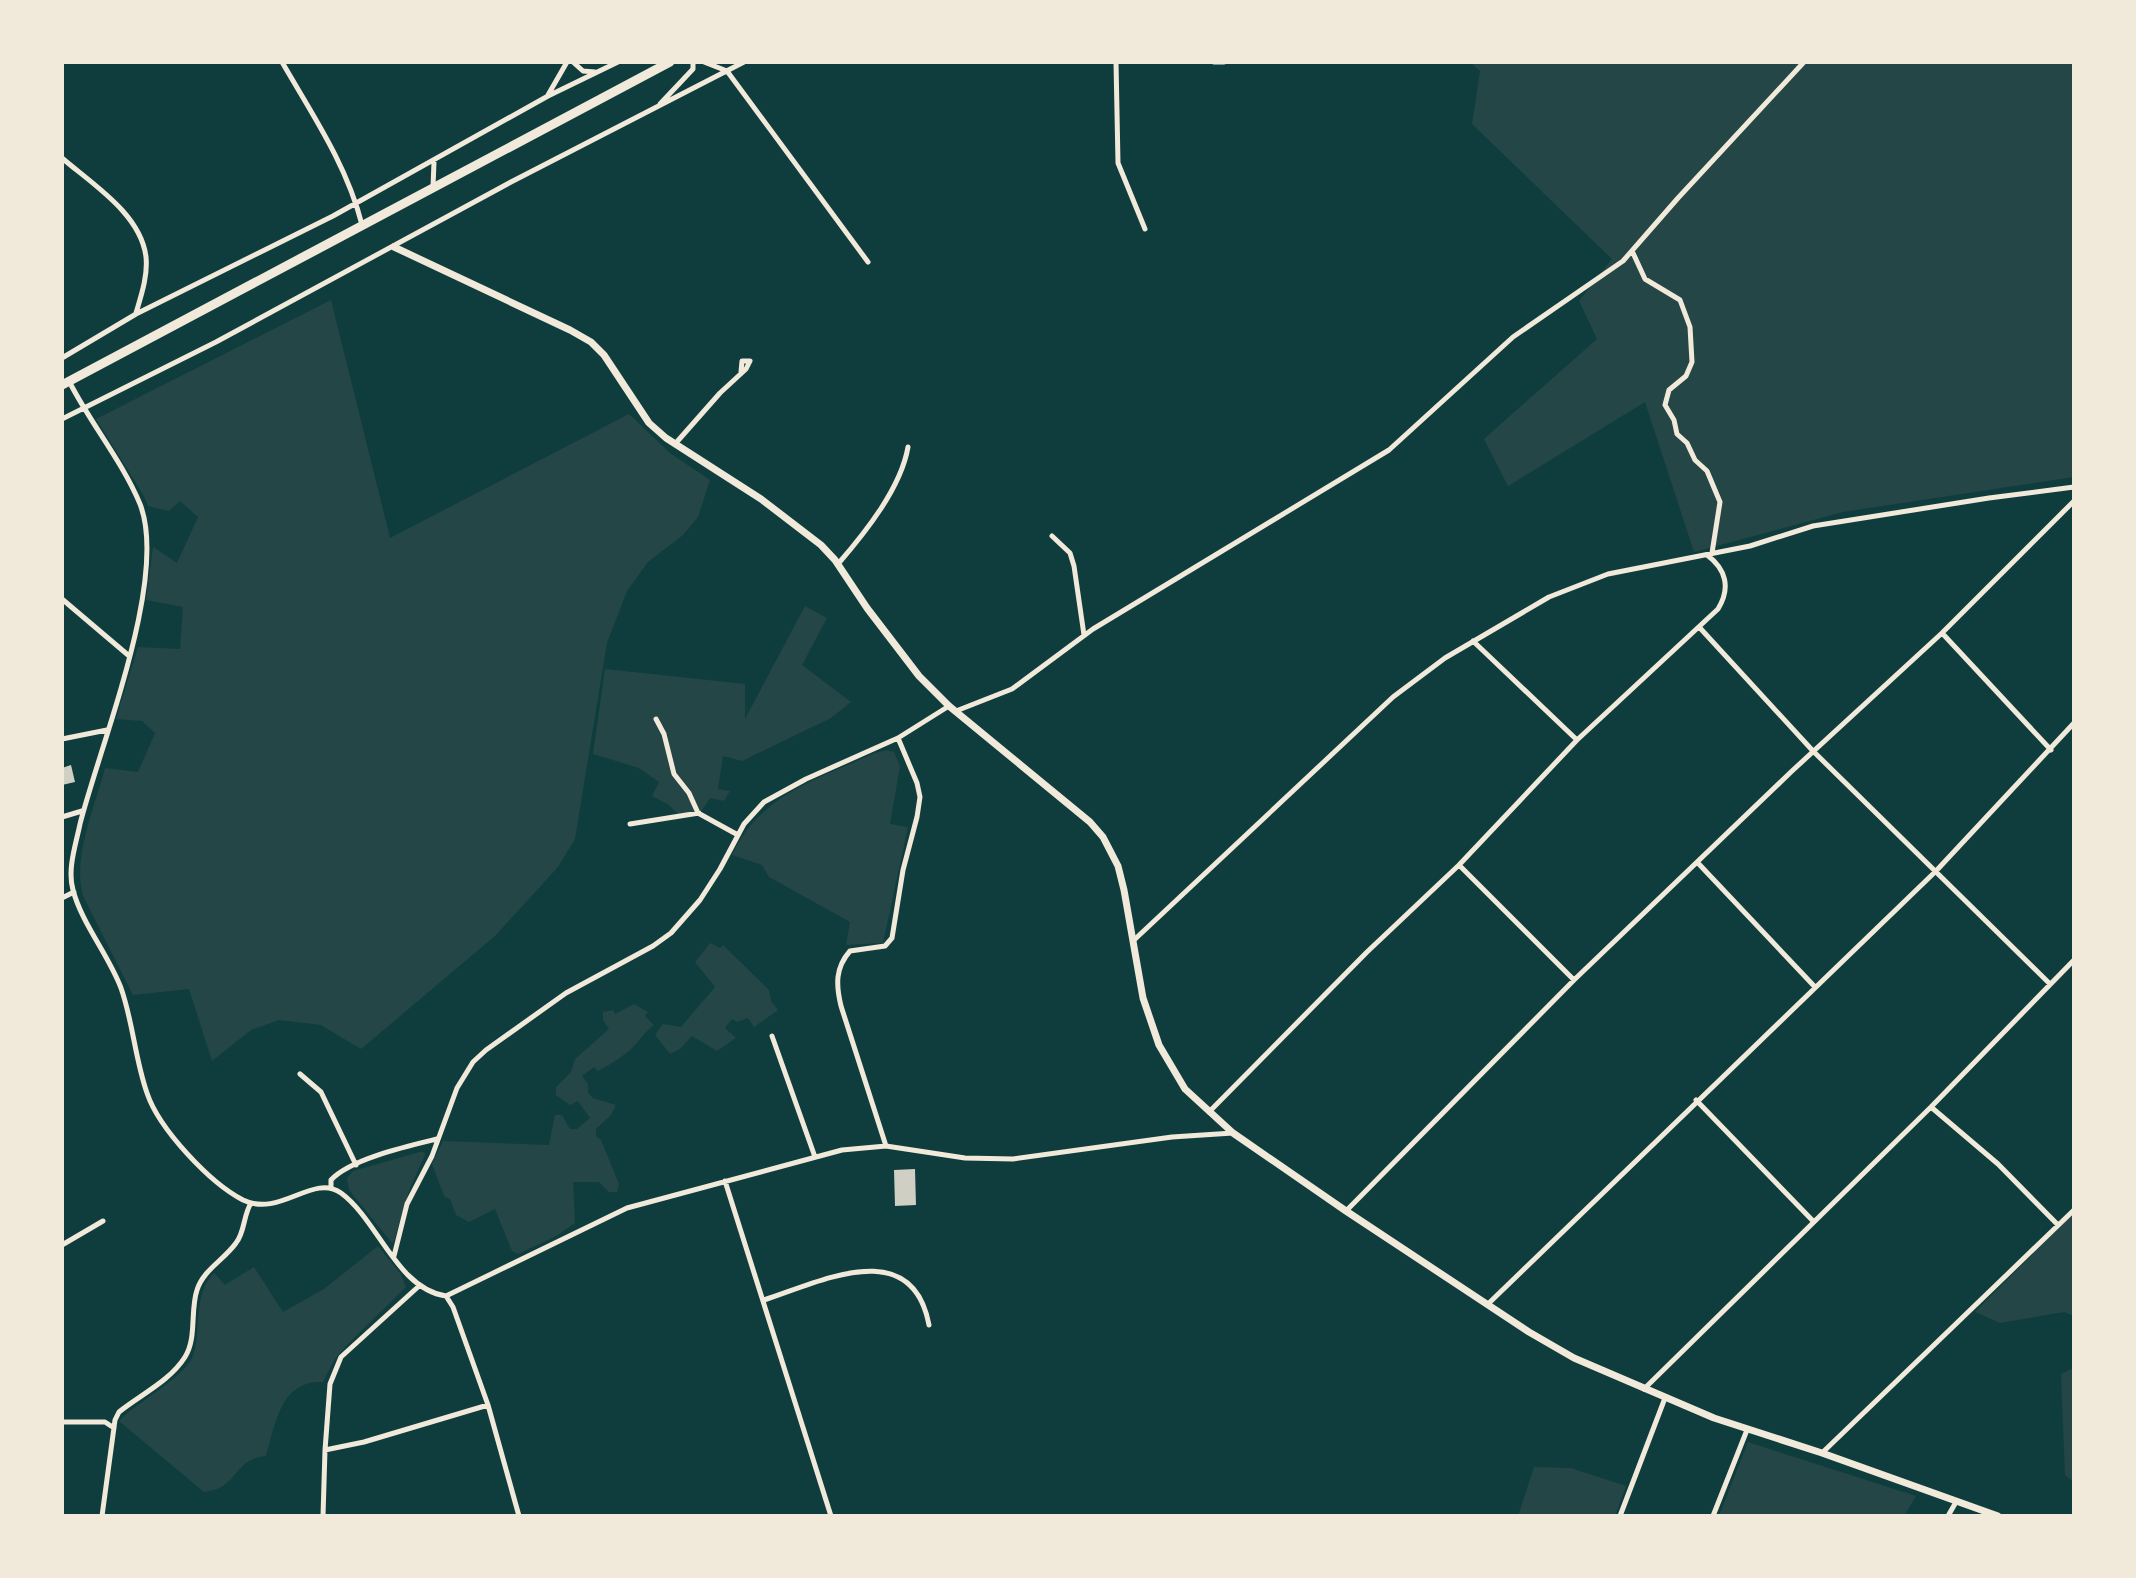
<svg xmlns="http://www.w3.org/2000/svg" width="2136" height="1578" viewBox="0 0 2136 1578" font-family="Mulish,sans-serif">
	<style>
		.green { fill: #244646 }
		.building { fill: #cfcfc3 }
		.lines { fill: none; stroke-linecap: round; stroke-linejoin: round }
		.minor { stroke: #f1e9da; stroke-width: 5 }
		.tertiary { stroke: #f1e9da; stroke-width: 7 }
		.trunk { stroke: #f1e9da; stroke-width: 9 }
	</style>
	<rect width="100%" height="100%" fill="#0f3d3e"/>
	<path class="green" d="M1470,62H2074V477L1843,512L1694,552L1645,402L1508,486L1484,439L1597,339L1579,301L1612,259L1472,124L1480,71Z
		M331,300L390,538L629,414L670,453L710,480L698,517L683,535L648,562L627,591L607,643L575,839L558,867L495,936L361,1049L321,1025L279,1020L251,1030L212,1061L189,989L133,995L83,896C72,858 95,806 105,768L138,772L155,733L142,721L116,719L138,647L180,649L183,607L146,600L153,547L177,563L198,517L180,501L169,511L148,506L144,496L96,419Z
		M805,606L827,618L802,665L851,702L831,718L742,761L723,756L718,789L730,791L724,801L710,798L700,813L678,814L669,805L652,796L659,782L639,768L593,754L605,669L745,684V719Z
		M887,750L894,752L900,766L890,824L908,827L883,943L846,945L850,922L769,877L762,865L732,855C760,794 819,779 875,753Z
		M710,943L720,948L723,945L769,990L771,1001L778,1010L754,1027L748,1018L737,1022L732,1019L725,1028L736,1038L717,1051L692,1036L680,1049L670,1054L655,1035L663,1024L681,1027L715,987L695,962Z
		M634,1004L648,1012L645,1016L654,1025C646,1031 642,1037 636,1044C626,1055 611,1064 598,1071L594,1067L582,1076L588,1084V1093L593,1098L616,1105L611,1115L596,1129V1136L601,1140L619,1184L617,1192H609L599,1182H573L575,1223L556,1236L518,1254L512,1251L495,1209L469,1222L456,1215L450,1199L444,1196L432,1164L443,1141L549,1145L555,1115H562L570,1129H577L590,1118L578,1101L570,1105L556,1095V1087L571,1072L575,1059L609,1029L603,1020V1012L613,1010L615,1014Z
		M420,1152H424L425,1155L410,1188L394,1241L392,1243L349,1190L347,1178L353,1171Z
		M2074,1213V1316L2064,1312L2000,1323L1975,1312Z
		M378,1246L401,1274L406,1287L347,1345L334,1360L323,1382C280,1380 276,1424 266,1456C240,1459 240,1474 223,1486C219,1489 210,1491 204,1492L119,1421C136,1403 186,1376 193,1356C202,1329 192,1295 214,1273L225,1285L254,1267L283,1312L324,1289Z
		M2071,1369L2074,1370V1482L2065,1475L2061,1374Z
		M1748,1442L1916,1496L1904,1516H1719Z
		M1534,1467L1571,1468L1626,1486L1615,1516H1518Z"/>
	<path class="building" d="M71,765L75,782L62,785V768Z
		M915,1169L916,1205L895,1206L894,1170Z"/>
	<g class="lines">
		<path class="minor" d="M282,62C312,114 347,165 362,225
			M573,62L583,71L595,72
			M704,62L727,71L868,262
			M1116,62L1118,163L1145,229
			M1214,62H1224
			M548,95L567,62
			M660,104L693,69V62
			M62,158C92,184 141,214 146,257C148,276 141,296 136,313
			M433,187L434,162
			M1633,253L1645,279L1680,300L1690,327L1692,362L1686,376L1669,390L1665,405L1674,420L1677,434L1687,443L1695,460L1707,471L1720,502L1712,553
			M62,358L136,314L333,216L548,96L618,62
			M70,383C91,424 122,461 140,504C169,578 100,745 80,824C76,844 67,869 73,890C82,924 108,954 121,988C133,1022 135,1059 147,1093C159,1129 210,1183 243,1200C280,1218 313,1173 341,1193C378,1220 397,1289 446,1296L627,1208L842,1150L886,1146L965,1158L1013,1159L1172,1137L1233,1133
			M62,419L216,342L511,182L744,62
			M675,444L720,393L746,369L750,361H742L741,372
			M1052,536L1070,553L1074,566L1084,635
			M838,564C865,533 901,488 908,447
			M62,599L128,655
			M1700,628L1813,751L2050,984
			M1942,633L2051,750
			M1473,641L1577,740
			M956,711L1012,689L1093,629L1389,450L1513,337L1623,261L1678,198L1804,62
			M656,719L664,734L674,774L689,793L698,813L738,835
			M62,739L107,730
			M62,817L82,811
			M630,824L699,813
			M1697,862L1815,987
			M1459,865L1574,980
			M62,898L74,892
			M1133,941L1393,697L1445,658L1549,597L1608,574L1750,546L1813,526L1989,498L2074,487
			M772,1036L815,1157
			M300,1074L321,1092L356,1165
			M1696,1100L1814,1222
			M1931,1107L1998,1164L2058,1225
			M1209,1112L1367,952L1459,865L1577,740L1718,609C1731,588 1726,569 1707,555
			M886,1146L841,1006C836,985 835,968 850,951L885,946L892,938L903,870L917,817L920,797L917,783L898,738
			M725,1181L831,1516
			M331,1187V1180C350,1159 408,1146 437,1139
			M1346,1211L1574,980L1792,771L1942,633L2074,501
			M62,1245L103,1221
			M394,1256L407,1204L432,1156L457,1088L473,1062L486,1050L566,993L653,946L671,933L700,900L720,869L744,824L764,802L806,779L898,738L949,706
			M419,1286L341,1357L330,1384L325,1450L364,1442L488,1405
			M446,1296L453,1307L488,1405L519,1516
			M764,1300C820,1282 912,1234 929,1325
			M1488,1304L1936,871L2074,723
			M1644,1389L1931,1107L2074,960
			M62,1422H105L114,1428
			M1822,1453L2074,1210
			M102,1516L115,1420L119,1412C140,1395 170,1381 185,1357C197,1338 190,1311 197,1290C203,1270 224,1260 236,1243C245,1232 243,1216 251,1203
			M323,1516L325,1450
			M1620,1516L1665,1398
			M1713,1516L1747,1430
			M1948,1516L1956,1502"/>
		<path class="tertiary" d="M394,247L570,330L591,342L604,355L649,423L666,438L761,499L821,545L835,560L867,608L919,676L949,706L1090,822L1103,837L1118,866L1124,890L1143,998L1159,1045L1185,1089L1233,1133L1346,1211L1529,1332L1574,1358L1714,1418L1822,1453L1998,1516"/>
		<path class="trunk" d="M62,385L670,62"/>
	</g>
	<rect width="2136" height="1578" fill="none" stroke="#f1e9da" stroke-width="128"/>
</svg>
